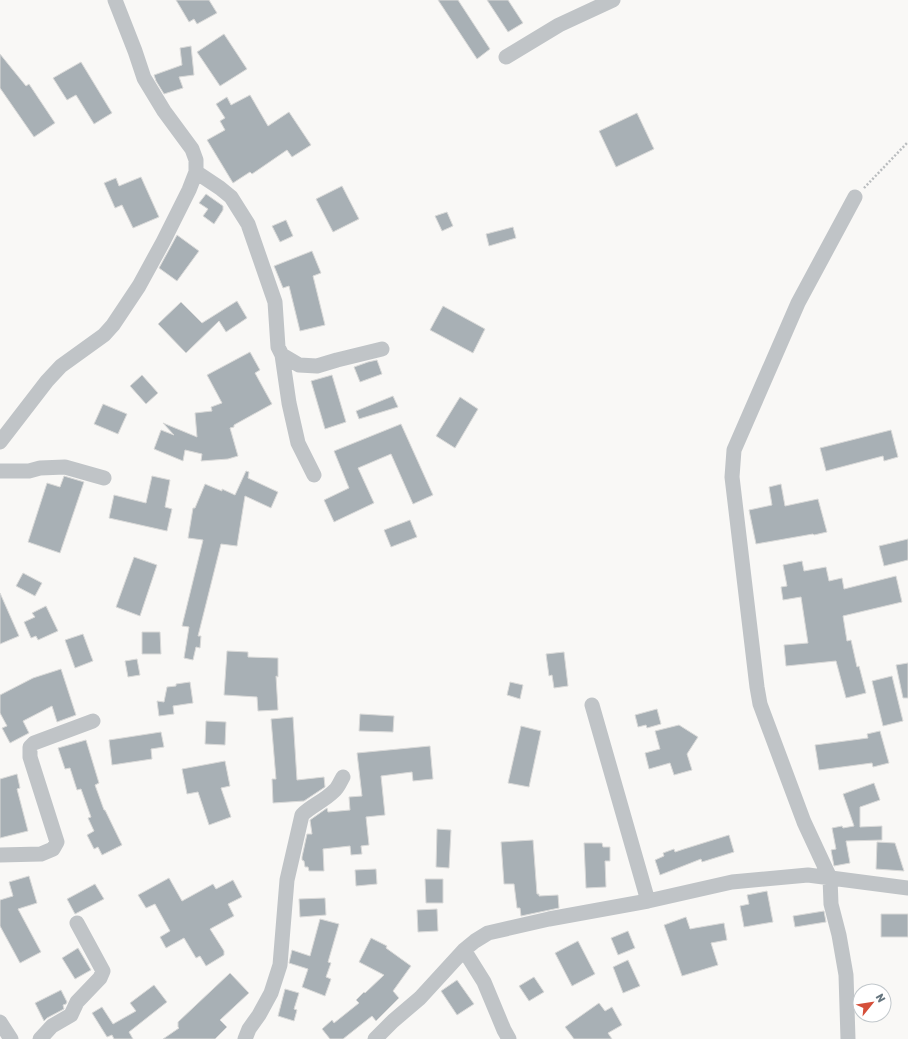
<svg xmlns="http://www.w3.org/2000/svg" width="908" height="1039" viewBox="0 0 908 1039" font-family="Rubik,sans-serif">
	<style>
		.building { fill: #a8b0b5; stroke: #dadad9 }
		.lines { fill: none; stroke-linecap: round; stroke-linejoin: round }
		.path { stroke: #babdbf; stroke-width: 2.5; stroke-dasharray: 2 2; stroke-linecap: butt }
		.minor { stroke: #c0c4c7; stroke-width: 15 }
	</style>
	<rect width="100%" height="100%" fill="#f9f8f6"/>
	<path class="building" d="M176,0H209L217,13L197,24L194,19L189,22Z
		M438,0H458L490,49L477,59Z
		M487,0H508L523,23L508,32Z
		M224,34L247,69L220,86L197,52Z
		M191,46L194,75L179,77L183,88L164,94L156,81L154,75L182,65L180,48Z
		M0,54L26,86L29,84L55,123L34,137L0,88Z
		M81,62L112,113L94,124L76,95L67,100L53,78Z
		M250,95L268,126L289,112L311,145L292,157L287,150L252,174L250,172L233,183L207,140L225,130L220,121L225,118L216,104L227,97L231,105Z
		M637,113L654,149L616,167L599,131Z
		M141,177L159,217L133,228L122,205L115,208L104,183L116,178L119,186Z
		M342,186L359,219L333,232L316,199Z
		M206,194L223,206V210L214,224L203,216L208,209L199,203Z
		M447,212L453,226L442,231L435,216Z
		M286,220L293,236L280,242L272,226Z
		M513,227L516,238L489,246L486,234Z
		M177,235L199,251L177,281L159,268Z
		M312,251L321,273L313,276L325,325L300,331L289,286L283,288L274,266Z
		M237,301L247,318L226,332L219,321L186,353L158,324L181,302L202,323Z
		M443,306L485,329L473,353L430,330Z
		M250,352L260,370L255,373L272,404L234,425V427L230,428L238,456L228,459L201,461L202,454L185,450L183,461L154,449L161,430L174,435L163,423L197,437L195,413L212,411L211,407L222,403L207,375Z
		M377,360L382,374L360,382L354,367L368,362Z
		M142,375L158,393L146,404L130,386Z
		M332,375L346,422L325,429L311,381Z
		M393,396L398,407L359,419L356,411Z
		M460,397L478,409L455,448L436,436Z
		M103,404L127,414L118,434L94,424Z
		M401,424L433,495L413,504L391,454L358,468L374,503L334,522L324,500L349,488L334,451Z
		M891,430L898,457L884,461L883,456L826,471L820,448Z
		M246,471L249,472L248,478L278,492L271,508L245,496L237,546L221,544L198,636H201L200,648L196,647L193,660L184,658L189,627L182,626L203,540L188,538L193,508H195L205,484L222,491V489L235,495Z
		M64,476L84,482L60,553L28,542L47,483L60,487Z
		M152,476L170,480L165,507L172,509L167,531L109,518L114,495L146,503Z
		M781,484L785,506L818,499L827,532L814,535L813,534L756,544L749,510L772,505L769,487Z
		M410,520L417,537L391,547L384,530Z
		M908,539V560L884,566L879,546Z
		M134,557L157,565L140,616L116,607Z
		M802,561L804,571L826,567L829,581L842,578L844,589L896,576L902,602L843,616L847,641L851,640L857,667L859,666L866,693L846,698L836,661L786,666L784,645L808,643L801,597L783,600L781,587L787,586L783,565Z
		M23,573L42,583L35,596L16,586Z
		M0,593L19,636L0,644Z
		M46,606L58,631L38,640L36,636L31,638L24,622L35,617L32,613Z
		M142,632H160L161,654H142Z
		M83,634L93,661L75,668L65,640Z
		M227,651L248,652V657L278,658V677L276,676L278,710L258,711L257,697L224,695Z
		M564,652L568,686L554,688L552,675L549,676L546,654Z
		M137,659L140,675L128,677L125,661Z
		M908,663V698H903L896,665Z
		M61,669L76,715L57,722L52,706L23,721L29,733L10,743L2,728L7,726L0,713V695L33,678Z
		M892,676L903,721L883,726L872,681Z
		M190,682L193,703L173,706L174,714L159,716L157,701L164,702L167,687L176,686V684Z
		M510,682L523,685L520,699L507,695Z
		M657,709L661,724L647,728L646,725L638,727L635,715Z
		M360,714L394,716L393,732L359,731Z
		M293,717L297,780L324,777L325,787L304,801L273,803L272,779H276L271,719Z
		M206,721L226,722L225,745L205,744Z
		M679,725L698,737L687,754L692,770L674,775L670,763L649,769L645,753L660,749L655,731Z
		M521,726L541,731L529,787L508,783Z
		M880,731L889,763L873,767L872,763L819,770L815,745L868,738L867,734Z
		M161,732L164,747L151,749L152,759L112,765L109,740Z
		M86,740L99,783L95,785L104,810H105L122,845L102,855L98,847L94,849L87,835L94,831L88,818L91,817L81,789L77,790L70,768L65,769L58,748Z
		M430,746L433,779L413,781L412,772L381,776L385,815L366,817L369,845L361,846L362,854L351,855L350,846L323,849L324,871H309L308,867H305L304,861L302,860V857L307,834H312L310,820L327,808L328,812L350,810L349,797L362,796L357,753Z
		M225,761L230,786L221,788L231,817L209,825L198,792L187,794L182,769Z
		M17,774L20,788L17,789L28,831L0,838V779Z
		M874,783L880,800L860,807V827L882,826V840L846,841L850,863L834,866L831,850L836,849L832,828L842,826L843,828L854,826L843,794Z
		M437,829L451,830L449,868L436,867Z
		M729,835L734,852L702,862L701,859L660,875L655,860L664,856L663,853L674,849L675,852L684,849Z
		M533,840L537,894H539V896L558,895L559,908L521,916L520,908H517L514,884H504L501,842Z
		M877,842L895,843L904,871L876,869Z
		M584,843H602L603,847H610V861H605L606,887L586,888Z
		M376,869L377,884L356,886L355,870Z
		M29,876L37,903L18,909L41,952L20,963L0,926V900L13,896L9,882Z
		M169,878L182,901L213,884L216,889L233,880L242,897L228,904L234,916L210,929L224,951V955L206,966L200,956L196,958L184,938L166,948L160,937L170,931L155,904L146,908L138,895Z
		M425,879H443V903H426Z
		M95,884L104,899L75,914L67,899Z
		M767,891L773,922L744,927L740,906L749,904L747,895Z
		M325,898L326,915L300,917L299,899Z
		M437,909L438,931L418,932L417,910Z
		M824,911L826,922L795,927L793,916Z
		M881,914H908V937H881Z
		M686,917L690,929L695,928L724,923L727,940L711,943L718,965L682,976L664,925Z
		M320,919L339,924L328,962L331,963L326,977L331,979L325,996L302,987L308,969L289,963L292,950L310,956Z
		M628,931L635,948L618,955L611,938Z
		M371,938L387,946L386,948L411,966L393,991L399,998L376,1021L372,1016L343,1039H330L322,1029L332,1020L334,1023L359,1003L356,1000L364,992L365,993L384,975L359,962Z
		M578,941L595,974L572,986L555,953Z
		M78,948L91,970L75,979L62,958Z
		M628,960L640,986L623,993L613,967Z
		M230,973L249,993L220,1020L227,1027L215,1039H163L179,1028L178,1027V1022Z
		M534,977L544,992L529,1001L519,986Z
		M457,980L474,1004L457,1015L441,991Z
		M154,985L167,1002L129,1032L133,1039H114L112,1035L107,1037L92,1013L102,1007L113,1024L136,1011L130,1003Z
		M285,989L299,993L294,1009L297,1010L294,1021L278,1016Z
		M61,990L67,1002L66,1004L63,1005L64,1009L47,1018L44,1021L35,1003Z
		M599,1003L605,1011L612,1007L622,1025L608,1033L612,1039H574L565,1027Z"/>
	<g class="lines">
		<path class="path" d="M864,188L908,142"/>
		<path class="minor" d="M506,57L559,25L613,0
			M196,172L220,188L231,197L248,224L275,302L278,347L282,355L299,365L317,366L337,360L382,349
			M282,355L289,403L298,443L314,475
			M0,442L47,381L61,366L104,335L113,325L139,286L163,242L189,190L196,172V160L192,149L164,111L144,78L135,51L115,0
			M0,471H29L40,468L65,467L104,478
			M592,705L648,901
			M0,855L41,854L53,849L57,842L30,757V747L34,743L93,721
			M464,950L484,982L504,1030L509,1039
			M0,1022L11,1039
			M40,1039L52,1026L71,1015L77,1002L100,978L103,971L77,923
			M245,1039L249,1029L259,1015L271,993L280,965L287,880L302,815C311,806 324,801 334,791C338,788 340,782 343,777
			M375,1039L393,1021L420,998L464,950L475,941L488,933L549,919L648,901L732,882L808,875L908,888
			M848,1039L846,975L839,935L831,904L830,878L804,822L760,704L757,687L732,477L734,450L798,303L855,197"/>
	</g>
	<g transform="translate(872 1003) rotate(60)"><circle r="19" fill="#ffffff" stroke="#c2c8cc"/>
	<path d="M0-3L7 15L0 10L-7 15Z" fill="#d54f3a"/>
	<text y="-6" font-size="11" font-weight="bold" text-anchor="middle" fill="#66767f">N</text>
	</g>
</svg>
